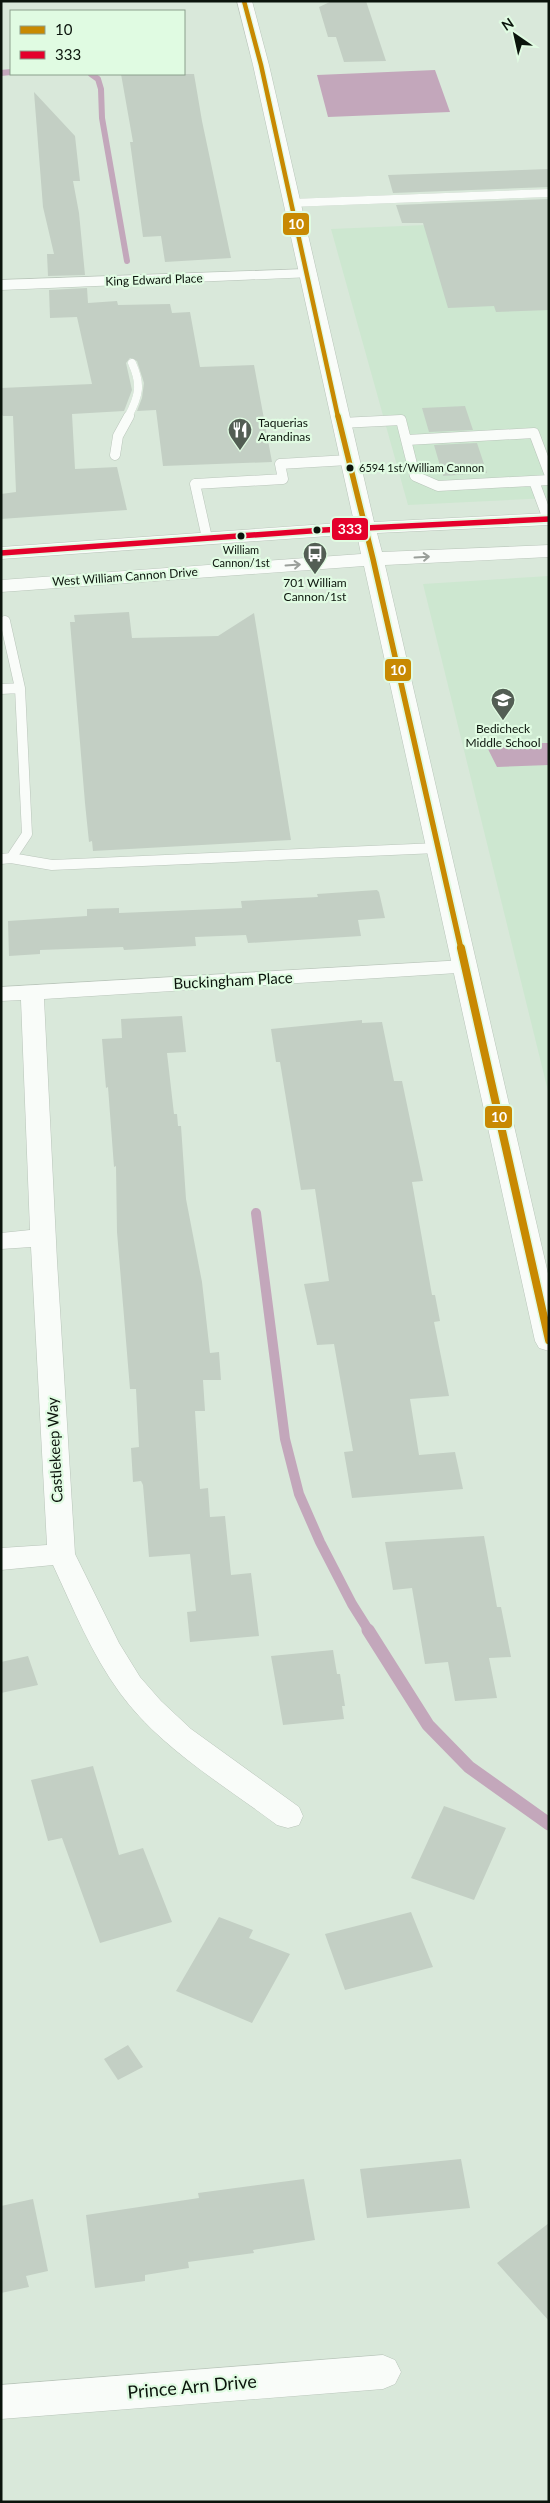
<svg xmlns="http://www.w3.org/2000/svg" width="550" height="2503" viewBox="0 0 550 2503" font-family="Lato,sans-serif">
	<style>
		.built { fill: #cde7d0 }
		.water { fill: #c3a7bb }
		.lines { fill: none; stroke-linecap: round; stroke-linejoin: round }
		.stream-far2 { stroke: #c3a7bb; stroke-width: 6 }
		.stream-far1 { stroke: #c3a7bb; stroke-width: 10 }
		.stream { stroke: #c3a7bb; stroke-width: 13 }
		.building { fill: #c3cfc4 }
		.lane-far1-casing { stroke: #b9c5ba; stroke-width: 8 }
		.lane-casing { stroke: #b9c5ba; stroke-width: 11 }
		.street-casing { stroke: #b9c5ba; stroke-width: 1 }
		.secondary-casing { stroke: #b9c5ba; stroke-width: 1 }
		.lane-far1 { stroke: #f9fcf9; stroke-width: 8 }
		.lane { stroke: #f9fcf9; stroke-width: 10 }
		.street { fill: #f9fcf9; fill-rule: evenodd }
		.secondary { fill: #f9fcf9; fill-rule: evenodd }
		.bus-1-far2-casing { stroke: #e0fbe2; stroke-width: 7 }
		.bus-1-far1-casing { stroke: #e0fbe2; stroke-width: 9 }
		.bus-1-casing { stroke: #e0fbe2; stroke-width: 11 }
		.bus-2-casing { stroke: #e0fbe2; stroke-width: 9 }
		.bus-1-far2 { stroke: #c88902; stroke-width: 4.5 }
		.bus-1-far1 { stroke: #c88902; stroke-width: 5.5 }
		.bus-1 { stroke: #c88902; stroke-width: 8 }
		.bus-2 { stroke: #e4002b; stroke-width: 5.5 }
		.oneway { stroke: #9a9f9a }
		.bus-dot { fill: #0b140c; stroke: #e0fbe2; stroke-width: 2 }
		.labels { text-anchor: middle; stroke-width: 4.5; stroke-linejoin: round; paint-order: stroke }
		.far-bus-label { font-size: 11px; fill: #0b140c; stroke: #e0fbe2; text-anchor: start }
		.far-street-label { font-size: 12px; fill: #0b140c; stroke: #e0fbe2 }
		.far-poi-label { font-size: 12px; fill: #0b140c; stroke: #e0fbe2 }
		.street-label { font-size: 15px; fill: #0b140c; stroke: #e0fbe2 }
		.near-street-label { font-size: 18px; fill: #0b140c; stroke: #e0fbe2 }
		.line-badge { stroke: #e0fbe2; stroke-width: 2 }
		.badge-label { font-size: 14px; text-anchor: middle; font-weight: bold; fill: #fff }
	</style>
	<rect width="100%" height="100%" fill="#d9e8da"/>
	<path class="built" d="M549,220V498L408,505L331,229Z
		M549,576V1095L423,584Z"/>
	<path class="water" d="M435,70L450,112L328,117L317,75Z
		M511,743H549V765L497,767L488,749L495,745Z"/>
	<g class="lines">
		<path class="stream-far2" d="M1,73L11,72
			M91,74L98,79L101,89L102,118L127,261"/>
		<path class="stream-far1" d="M256,1213L285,1439L299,1494L320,1542L352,1604L369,1631"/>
		<path class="stream" d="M368,1630L428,1725L469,1767L549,1824"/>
	</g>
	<path class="building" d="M332,1H366L386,61L344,62L336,37H328L319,7Z
		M121,74H194L202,121L231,258L165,262L161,236L143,237L130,142H133Z
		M34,92L75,136L80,181H73L79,213L85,275L48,276L47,254H54L43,207Z
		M549,169V187L393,193L388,175Z
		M549,199V310L496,312L494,306L448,308L423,223H402L396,205Z
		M87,288L88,303L117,301L118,305L170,304L172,313L190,312L200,367L254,365L272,462L163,466L156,410L137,411L142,398L144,383L137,361L130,358L126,363L132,390L124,411L72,414L75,469L117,467L127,510L1,519V494L16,492L13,416H3L1,414V388L92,384L77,317L50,318L49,290Z
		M465,406L473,430L429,432L422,408Z
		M477,443L487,473L443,476L434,445Z
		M129,612L132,638L218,636L254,613L291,840L93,851L92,841L89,842L85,803L70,622H75L74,615Z
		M377,890L379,892L385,918L358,920L361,936L248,943L246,935L195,937L196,946L124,950L123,947L40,950V954L9,956L8,921L87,916V909L119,908V913L242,908L241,901L318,897L317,894Z
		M182,1016L186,1052L167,1053L174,1114H177L178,1126H181L186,1199L202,1282L210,1353L219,1352L221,1380H203L205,1411H195L200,1489L208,1488L210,1517L225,1516L231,1575L251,1573L259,1636L190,1642L187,1612L196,1611L190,1554L149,1557L143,1485L141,1481L133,1482L131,1448L139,1447L136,1389H130L117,1232L116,1166L114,1167L108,1087L106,1088L102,1039L122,1038L121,1019Z
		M362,1020V1023L382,1022L394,1081H402L423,1181L412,1182L432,1295H435L440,1321L434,1322L449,1396L410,1399L419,1455L455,1452L463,1489L352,1498L344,1452L353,1451L334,1344L317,1345L304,1284L329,1281L315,1189L301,1190L280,1062H276L271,1029Z
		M484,1536L497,1607H501L511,1657L489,1658L497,1698L455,1701L448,1662L425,1664L412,1588L393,1590L385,1542Z
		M333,1650L337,1674H340L345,1706H342L344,1719L283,1725L271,1656Z
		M28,1656L38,1685L1,1693V1662Z
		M93,1766L119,1855L143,1848L172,1922L100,1943L62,1838L48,1841L31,1780Z
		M444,1806L506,1828L474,1900L411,1878Z
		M411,1912L433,1967L345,1990L325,1934Z
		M219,1917L253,1930L249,1938L290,1954L252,2023L176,1991Z
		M128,2045L143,2067L118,2080L104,2059Z
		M461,2159L470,2208L367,2218L360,2169Z
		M304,2179L315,2240L253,2250L254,2253L188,2262L189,2268L145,2275V2281L95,2288L86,2215L199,2198L198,2193Z
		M33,2199L48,2271L26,2276L29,2287L1,2293V2206Z
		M549,2223V2321L497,2263Z"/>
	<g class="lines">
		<defs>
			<path id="lane-far1" d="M291,203L549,193
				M128,417C139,396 142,385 132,363"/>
			<path id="lane" d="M341,423L401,420L415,476L438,486L549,480
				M407,440L534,433L549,473
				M115,455L118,436L129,416
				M534,481L548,519
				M207,538L195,484L283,479L280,464L348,460
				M5,621L20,688L27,834L11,858
				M1,689L20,688
				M1,859L11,858L52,865L437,848"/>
			<path id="street" d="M306,269L314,274L312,277L1,290V280Z
				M465,960L473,962L476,967L473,972L44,999L57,1261L75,1554L119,1643L140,1677L161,1701L191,1729L299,1807L303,1816L299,1825L288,1828L277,1825C224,1785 160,1748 120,1693C92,1655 73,1608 53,1565L1,1570V1548L47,1545L31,1247L1,1249V1233L30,1230L21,1000L1,1001V987Z
				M383,2355L395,2360L401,2372L395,2384L383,2389L1,2419V2385Z"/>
			<path id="secondary" d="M237,1H252L269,65L374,522L549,513V525L377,533L382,552L549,545V557L385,565L549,1278V1351L539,1348L535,1341L364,566L1,592V580L361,554L357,534L1,559V547L354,522L253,65Z"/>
		</defs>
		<use href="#lane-far1" class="lane-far1-casing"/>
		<use href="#lane" class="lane-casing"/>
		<use href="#street" class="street-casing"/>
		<use href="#secondary" class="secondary-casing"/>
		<use href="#lane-far1" class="lane-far1"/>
		<use href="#lane" class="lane"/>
		<use href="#street" class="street"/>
		<use href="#secondary" class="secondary"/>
		<defs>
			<path id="bus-1-far2" d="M244,1L261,65L338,417"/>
			<path id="bus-1-far1" d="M338,416L373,559L461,949"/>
			<path id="bus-1" d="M461,948L549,1340"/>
			<path id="bus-2" d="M1,553L324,530L549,519"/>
		</defs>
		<use href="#bus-1-far2" class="bus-1-far2-casing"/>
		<use href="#bus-1-far1" class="bus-1-far1-casing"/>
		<use href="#bus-1" class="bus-1-casing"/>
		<use href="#bus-2" class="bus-2-casing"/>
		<use href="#bus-1-far2" class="bus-1-far2"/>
		<use href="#bus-1-far1" class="bus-1-far1"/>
		<use href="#bus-1" class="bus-1"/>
		<use href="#bus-2" class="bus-2"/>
	</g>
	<defs><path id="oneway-shaft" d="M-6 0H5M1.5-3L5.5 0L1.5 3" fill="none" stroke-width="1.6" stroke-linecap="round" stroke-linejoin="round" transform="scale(1.25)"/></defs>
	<g class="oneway">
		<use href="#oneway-shaft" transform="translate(422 557) rotate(-3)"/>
		<use href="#oneway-shaft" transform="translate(293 565) rotate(-4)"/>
	</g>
	<defs>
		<symbol id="restaurant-pin" viewBox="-11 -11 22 30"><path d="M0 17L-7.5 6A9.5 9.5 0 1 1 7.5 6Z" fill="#535e54" stroke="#e0fbe2"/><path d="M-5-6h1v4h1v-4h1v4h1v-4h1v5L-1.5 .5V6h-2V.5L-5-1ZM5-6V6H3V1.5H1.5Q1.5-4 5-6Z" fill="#fff"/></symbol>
		<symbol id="bus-pin" viewBox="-11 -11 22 30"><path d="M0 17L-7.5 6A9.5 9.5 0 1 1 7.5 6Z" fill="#535e54" stroke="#e0fbe2"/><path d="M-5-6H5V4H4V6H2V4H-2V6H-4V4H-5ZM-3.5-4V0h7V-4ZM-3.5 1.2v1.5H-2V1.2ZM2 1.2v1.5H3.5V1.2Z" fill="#fff"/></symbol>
		<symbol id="school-pin" viewBox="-11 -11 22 30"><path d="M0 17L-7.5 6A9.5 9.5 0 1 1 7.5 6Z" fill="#535e54" stroke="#e0fbe2"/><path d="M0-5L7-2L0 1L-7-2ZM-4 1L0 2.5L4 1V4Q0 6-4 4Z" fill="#fff"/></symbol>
	</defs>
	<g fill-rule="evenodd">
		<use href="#restaurant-pin" x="226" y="416" width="28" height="38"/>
		<use href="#bus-pin" x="301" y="540" width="28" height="38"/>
		<use href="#school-pin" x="489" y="686" width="28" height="38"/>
	</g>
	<g class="bus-dot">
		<circle cx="350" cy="468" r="4.5"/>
		<circle cx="317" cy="530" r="4.5"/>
		<circle cx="241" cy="536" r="4.5"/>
	</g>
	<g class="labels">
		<g class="far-bus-label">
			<text x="359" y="472">6594 1st/William Cannon</text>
			<text x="241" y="554" text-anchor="middle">William<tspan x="241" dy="13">Cannon/1st</tspan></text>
		</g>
		<g class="far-street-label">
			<text transform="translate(154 280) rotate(-2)" y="4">King Edward Place</text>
			<text transform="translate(125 577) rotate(-4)" y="4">West William Cannon Drive</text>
		</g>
		<g class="far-poi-label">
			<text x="258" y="427" text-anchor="start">Taquerias<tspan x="258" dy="14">Arandinas</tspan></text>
			<text x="315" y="587">701 William<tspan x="315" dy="14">Cannon/1st</tspan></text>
			<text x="503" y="733">Bedicheck<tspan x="503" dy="14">Middle School</tspan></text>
		</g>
		<g class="street-label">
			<text transform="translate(233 981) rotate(-3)" y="5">Buckingham Place</text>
			<text transform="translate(55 1450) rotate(-93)" y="5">Castlekeep Way</text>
		</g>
		<g class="near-street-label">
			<text transform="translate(192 2387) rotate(-5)" y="6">Prince Arn Drive</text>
		</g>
	</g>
	<g class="line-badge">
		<rect x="282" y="212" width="28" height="24" rx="5" fill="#c88902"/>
		<rect x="331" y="517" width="38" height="24" rx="5" fill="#e4002b"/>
		<rect x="384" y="658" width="28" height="24" rx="5" fill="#c88902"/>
		<rect x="484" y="1105" width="29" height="24" rx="5" fill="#c88902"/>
	</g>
	<g class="badge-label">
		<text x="296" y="229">10</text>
		<text x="350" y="534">333</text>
		<text x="398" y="675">10</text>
		<text x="499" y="1122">10</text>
	</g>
	<rect width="550" height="2503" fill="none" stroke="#0b140c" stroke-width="5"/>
	<rect x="10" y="10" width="175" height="65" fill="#e0fbe2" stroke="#8b9f8c"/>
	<rect x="20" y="26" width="25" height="8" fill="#c88902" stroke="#8b9f8c"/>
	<text x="55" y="35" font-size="15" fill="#0b140c">10</text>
	<rect x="20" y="51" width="25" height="8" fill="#e4002b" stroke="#8b9f8c"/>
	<text x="55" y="60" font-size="15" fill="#0b140c">333</text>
	<g transform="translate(515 35) rotate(326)" stroke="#e0fbe2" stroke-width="4" paint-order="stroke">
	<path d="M0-4L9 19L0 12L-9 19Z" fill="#0b140c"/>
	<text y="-8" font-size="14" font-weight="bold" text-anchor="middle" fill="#0b140c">N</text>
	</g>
</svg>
